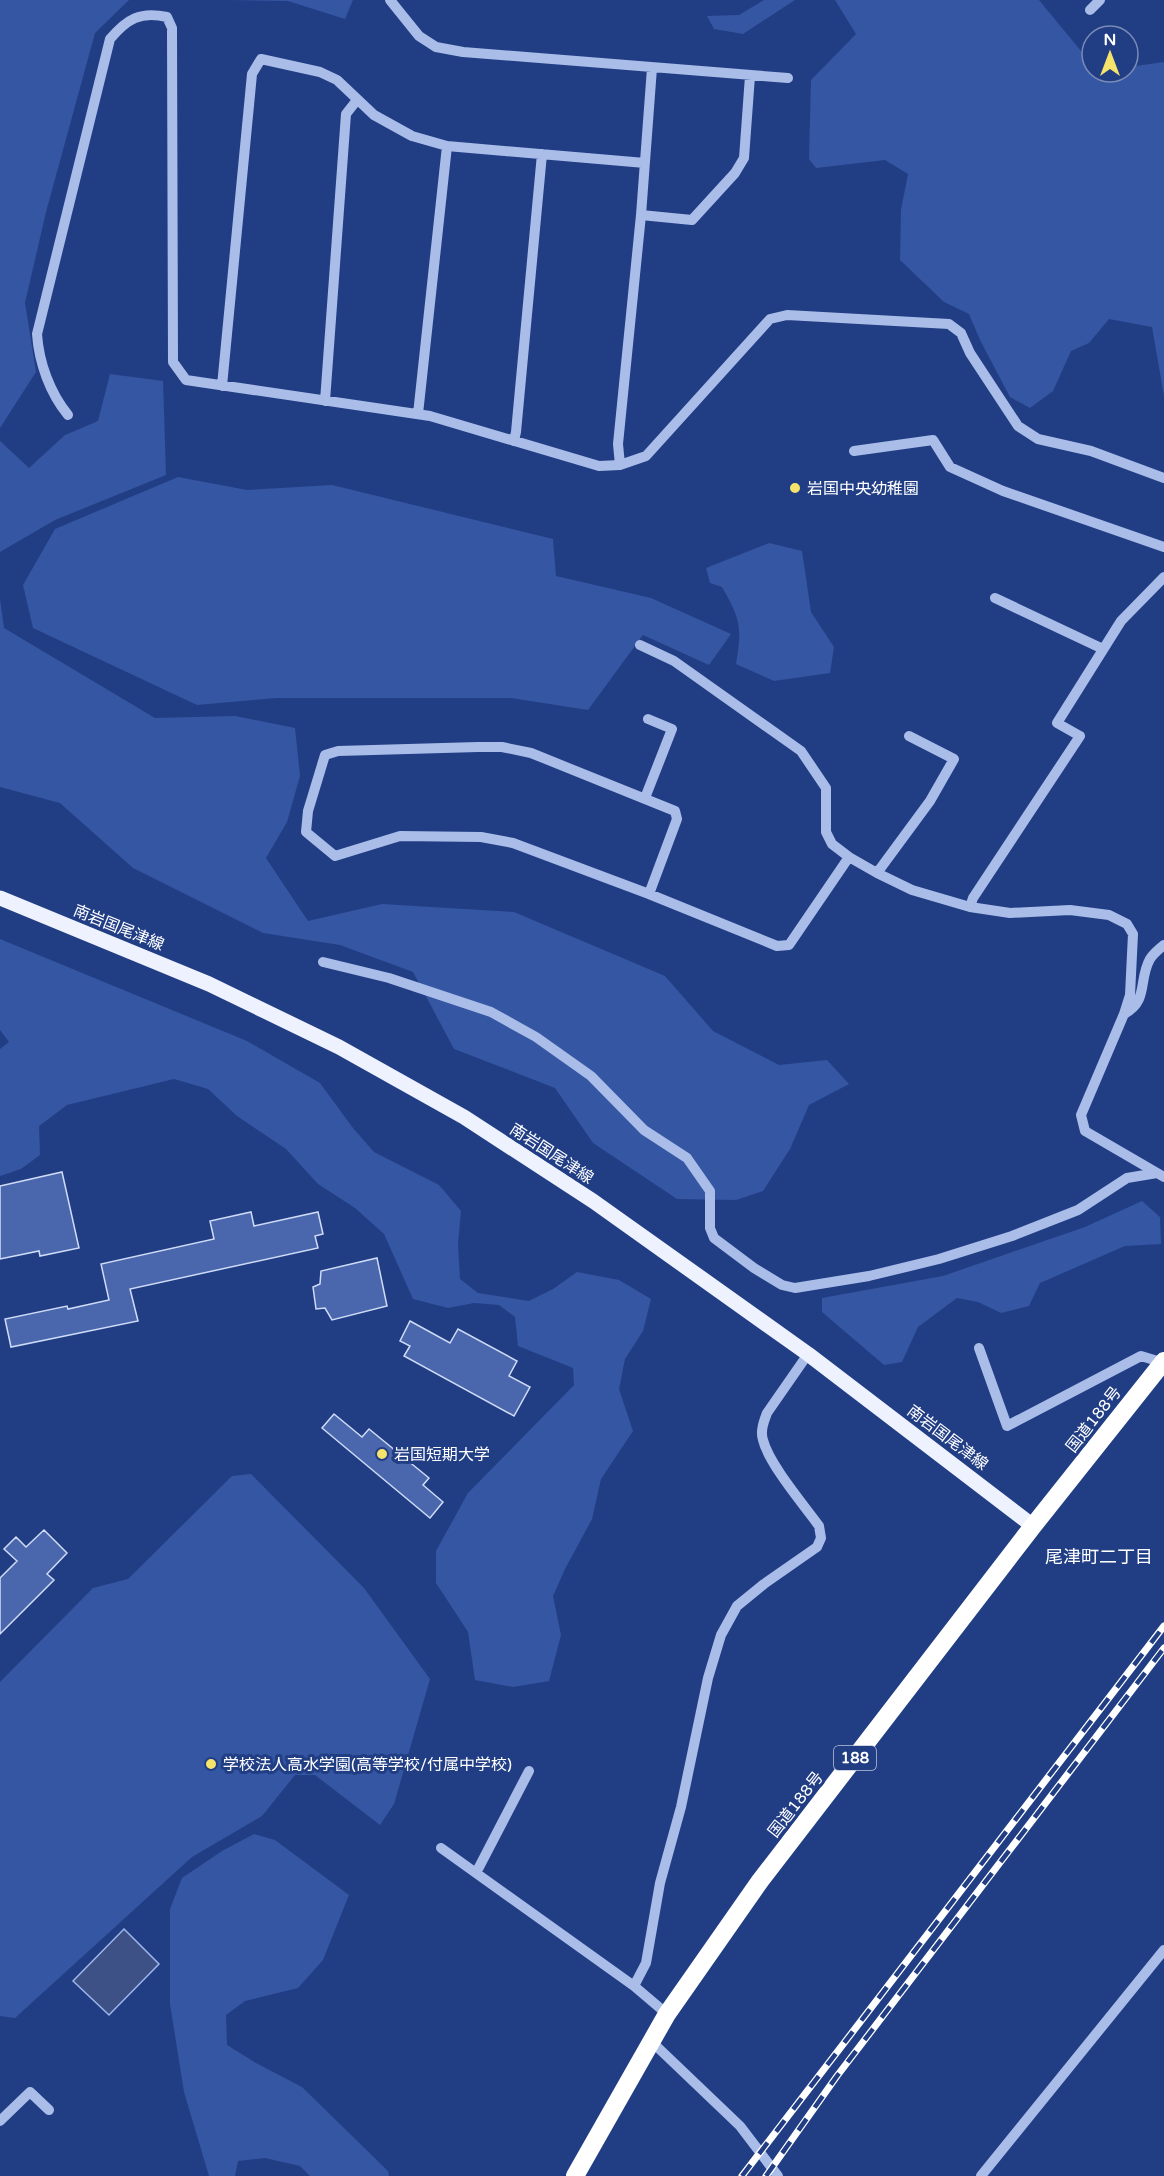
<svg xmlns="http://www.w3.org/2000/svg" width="1164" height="2176" viewBox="0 0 1164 2176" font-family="'Varela Round','Noto Sans JP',sans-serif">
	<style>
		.green { fill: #3556a2 }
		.water { fill: #3d5187; stroke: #9eb6ea; stroke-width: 1.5 }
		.building { fill: #4a67ad; stroke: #cfdbf7; stroke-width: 1.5 }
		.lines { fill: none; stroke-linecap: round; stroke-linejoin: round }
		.minor { stroke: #aabde9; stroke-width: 10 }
		.major { stroke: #eef1fe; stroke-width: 15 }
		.highway { stroke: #fff; stroke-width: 18 }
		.rail-casing { stroke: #fff; stroke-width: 7 }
		.rail { stroke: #213e85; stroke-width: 4.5; stroke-dasharray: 14; stroke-linecap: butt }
		.poi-dot { fill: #f6e36c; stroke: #213e85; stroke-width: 2 }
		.labels { text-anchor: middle; stroke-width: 6; stroke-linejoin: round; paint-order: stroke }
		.shield { fill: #213e85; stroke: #bcc5da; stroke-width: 1.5 }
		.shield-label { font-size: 15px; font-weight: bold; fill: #fff }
		.poi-label { font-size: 16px; fill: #fff; stroke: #213e85; text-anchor: start }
		.street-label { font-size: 16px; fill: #fff; stroke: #213e85 }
		.neighbourhood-label { font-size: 18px; fill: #fff; stroke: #213e85 }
	</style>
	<rect width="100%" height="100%" fill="#213e85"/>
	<path class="green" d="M0,0H129L95,33L46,212L25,303L36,372L0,428Z
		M232,0H353L345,19L288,1Z
		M764,0H795L743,34L714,29L707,16L739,15Z
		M835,0H1039L1081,51L1092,57V72H1128V67L1164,62V396L1152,327L1109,319L1089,343L1071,351L1053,391L1030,408L1010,397L980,340L969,314L944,302L900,260L901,210L908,174L885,160L816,168L809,159L811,80L856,34Z
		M110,374L163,381L166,475L55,520L0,552V441L29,468L65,435L98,421Z
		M178,477L247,490L332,485L553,539L556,576L651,598L731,634L709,665L643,635L588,710L511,698H276L197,705L33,628L23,585L55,529Z
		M769,543L802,551L811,612L834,647L830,673L774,681L736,664C742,628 741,620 722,587L710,583L706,568Z
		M0,599L4,628L155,718L235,716L295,728L300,776L287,822L266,858L308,921L382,904L514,912L665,976L713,1031L779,1065L827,1060L849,1084L809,1105L790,1149L763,1191L736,1200L677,1199L593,1143L555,1088L454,1049L413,972L340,945L263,933L133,868L60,803L0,787Z
		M0,939L247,1041L320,1083L353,1128L374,1152L439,1185L461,1211L458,1244L460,1279L478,1293L529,1301L553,1289L577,1272L619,1280L651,1299L643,1331L625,1359L619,1389L633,1431L601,1479L592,1519L565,1569L553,1596L561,1635L549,1681L513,1687L475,1680L468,1632L436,1583V1551L468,1493L574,1385L573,1368L518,1346L515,1317L499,1305L474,1303L448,1308L413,1299L384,1234L355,1208L318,1184L286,1149L237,1116L208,1089L174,1079L67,1105L39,1126L40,1155L21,1169L0,1176V1049L9,1042L0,1030Z
		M1142,1201L1160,1217L1161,1244L1125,1246L1040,1283L1029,1306L1001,1313L978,1302L957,1298L918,1327L902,1362L884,1365L822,1312V1298L943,1276L1085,1227Z
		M251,1474L364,1588L430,1679L394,1804L380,1825L315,1775H295L262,1816L192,1857L15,2018L0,2016V1682L93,1588L128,1579L232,1476Z
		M254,1834L275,1840L349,1895L323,1960L298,1988L245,2001L226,2015L227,2045L256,2063L302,2087L388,2171L389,2176H310L300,2166L265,2158L238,2161L235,2176H209L184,2092L170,2004V1909L182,1878L222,1851Z"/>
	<path class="water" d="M124,1929L159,1964L109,2015L73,1981Z"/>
	<path class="building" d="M62,1172L79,1248L40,1256L39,1251L0,1259V1186Z
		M251,1212L254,1226L318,1212L323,1234L315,1236L318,1248L130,1289L138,1321L11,1347L5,1319L67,1306L68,1309L109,1300L101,1264L214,1239L210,1221Z
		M377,1258L387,1306L332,1320L325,1308L316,1309L313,1287L320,1284L321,1271Z
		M410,1321L450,1343L458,1329L517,1361L509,1376L530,1387L514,1416L404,1356L410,1346L400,1341Z
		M334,1414L362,1437L369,1429L429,1478L423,1485L443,1502L430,1518L322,1428Z
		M44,1530L67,1553L47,1574L54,1580L0,1634V1578L17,1561L4,1549L16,1537L26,1547Z"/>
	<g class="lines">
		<path class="minor" d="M390,0L419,36L436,47L463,52L788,78
			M1090,10L1100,0
			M641,215L692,220L735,173L744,158L750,76
			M222,386L252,74L261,59L320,72L337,80L374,115L412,136L447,146L645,163
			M325,401L346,114L357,100
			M418,414L447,146
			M68,415C50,393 39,363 37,334L110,39C127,19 140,11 167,17L172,28L173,362L186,380L430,416L599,466L620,465L646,456L770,319L787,315L949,324L961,333L970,353L1018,426L1038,439L1091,451L1164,478
			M514,441L516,432L542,154
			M854,451L933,440L950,467L1003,491L1164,547
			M620,465L618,444L641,215L652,68
			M995,598L1103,649
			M640,645L674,661L801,751L826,788V832L832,844L849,857L877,873L912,890L970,907L1010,913L1070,910L1109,915L1127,924L1133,934L1130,995L1124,1014L1081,1115L1085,1131L1164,1177
			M478,747H502L531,753L675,811L677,819L649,894L513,843L481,837L400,836L335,856L306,832L308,811L325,755L338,751Z
			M645,798L672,729L648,719
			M877,873L930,801L954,759L909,736
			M649,894L777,946L789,945L849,857
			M970,907L973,898L1080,736L1057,723L1121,621L1164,577
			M323,962L389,978L491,1012L536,1037L591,1076L644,1130L687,1158L710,1191V1228L714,1238L754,1268L782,1285L795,1288L869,1276L939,1259L1012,1236L1078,1210L1127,1178L1157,1173
			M1124,1014C1149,1001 1138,980 1150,959C1153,954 1159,949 1164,945
			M979,1348L1007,1426L1141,1356L1164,1363
			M441,1848L634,1986L667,2014
			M476,1873L529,1771
			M634,1986L646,1963L660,1883L681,1807L708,1678L721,1635L737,1606L764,1584L817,1547L821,1538L819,1526C803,1504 769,1464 763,1440C760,1431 764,1421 767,1413L808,1354
			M651,2041L740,2126L778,2176
			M0,2121L30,2092L49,2110
			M981,2176L1164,1950"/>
		<path class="major" d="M0,898L209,984L339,1047L464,1117L593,1201L808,1354L1033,1526"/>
		<path class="highway" d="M575,2176L667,2014L760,1881L1033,1526L1164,1361"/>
		<defs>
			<path id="rail" d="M742,2176L1164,1626
				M766,2176L837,2076L1164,1648"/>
		</defs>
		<use href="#rail" class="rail-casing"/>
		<use href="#rail" class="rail"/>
	</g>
	<g class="poi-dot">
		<circle cx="795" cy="488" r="6"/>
		<circle cx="382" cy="1454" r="6"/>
		<circle cx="211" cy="1764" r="6"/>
	</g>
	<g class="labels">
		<rect class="shield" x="834" y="1746" width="42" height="24" rx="4.5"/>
		<g class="shield-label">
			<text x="855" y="1763">188</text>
		</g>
		<g class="poi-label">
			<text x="807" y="494">岩国中央幼稚園</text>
			<text x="394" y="1460">岩国短期大学</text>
			<text x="223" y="1770">学校法人高水学園(高等学校/付属中学校)</text>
		</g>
		<g class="street-label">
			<text transform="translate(119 927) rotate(22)" y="6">南岩国尾津線</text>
			<text transform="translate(552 1153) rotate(33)" y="6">南岩国尾津線</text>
			<text transform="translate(1093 1419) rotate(-52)" y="6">国道188号</text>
			<text transform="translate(948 1437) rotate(37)" y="6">南岩国尾津線</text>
			<text transform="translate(795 1804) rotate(-52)" y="6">国道188号</text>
		</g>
		<g class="neighbourhood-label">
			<text x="1099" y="1563">尾津町二丁目</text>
		</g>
	</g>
	<g transform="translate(1110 54)"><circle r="28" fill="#213e85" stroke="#7a8bb6" stroke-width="1.5"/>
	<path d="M0-4.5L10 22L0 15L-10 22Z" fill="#f6e36c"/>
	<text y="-9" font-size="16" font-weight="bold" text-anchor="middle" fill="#ffffff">N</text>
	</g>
</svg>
